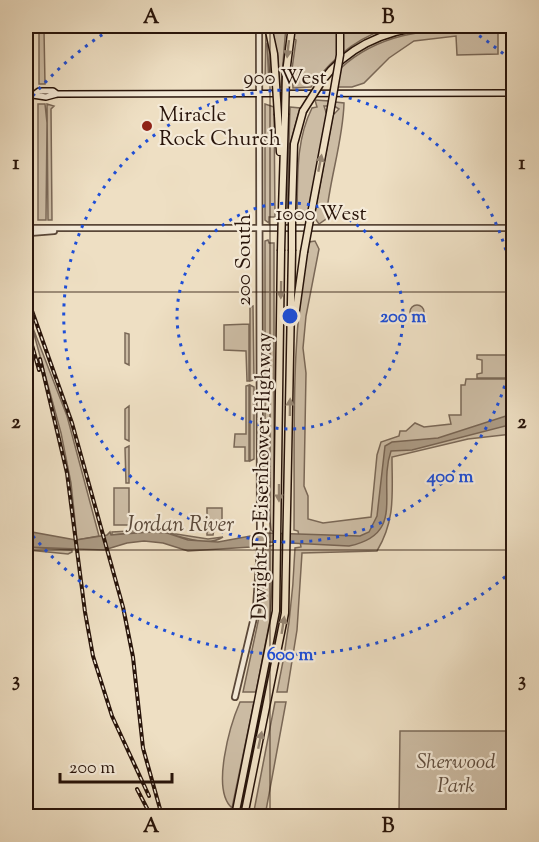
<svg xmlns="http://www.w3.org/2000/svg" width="539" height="842" viewBox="0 0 539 842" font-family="'Sorts Mill Goudy',serif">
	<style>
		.green { fill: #ccbca4; stroke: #7a6857; stroke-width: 1.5 }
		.water { fill: #ab9a84; stroke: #776453; stroke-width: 1.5 }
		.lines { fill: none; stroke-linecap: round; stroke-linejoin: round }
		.tertiary-casing { stroke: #5a4738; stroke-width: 8 }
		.secondary-casing { stroke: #28140a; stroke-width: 8 }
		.motorway-casing { stroke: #28140a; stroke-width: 9 }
		.tertiary { stroke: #f4ead8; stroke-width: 4.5 }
		.secondary { stroke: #f4ead8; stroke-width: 5 }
		.motorway { stroke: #eedfc3; stroke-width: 6 }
		.rail-casing { stroke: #28140a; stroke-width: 4 }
		.rail { stroke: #f4ead8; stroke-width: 1.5; stroke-dasharray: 4.5; stroke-linecap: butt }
		.motorway-bridge-casing { stroke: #28140a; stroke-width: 9; stroke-linecap: butt }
		.motorway-bridge { stroke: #eedfc3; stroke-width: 6 }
		.oneway { fill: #958470 }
		.grid { fill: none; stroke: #28140a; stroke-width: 1.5; stroke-opacity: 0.55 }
		.ring { fill: none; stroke: #1d4ed8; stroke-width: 3; stroke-dasharray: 3 6 }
		.poi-dot { fill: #8f2418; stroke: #f4ead8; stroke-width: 2 }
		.labels { text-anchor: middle; stroke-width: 4.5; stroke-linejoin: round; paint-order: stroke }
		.street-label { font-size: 21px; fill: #28140a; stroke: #f4ead8 }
		.poi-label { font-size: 21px; fill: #28140a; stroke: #f4ead8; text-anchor: start }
		.park-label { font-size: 21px; font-style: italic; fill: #614f40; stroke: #f4ead8 }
		.water-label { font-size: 22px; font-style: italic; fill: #5c4a3b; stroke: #f4ead8 }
		.centre { fill: #1d4ed8; stroke: #f4ead8; stroke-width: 3 }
		.ring-label { font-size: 18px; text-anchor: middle; font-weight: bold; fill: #1d4ed8; stroke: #f4ead8; stroke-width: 4.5; stroke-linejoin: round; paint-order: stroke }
		.neatline { fill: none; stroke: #28140a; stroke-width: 2 }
		.grid-label { font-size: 20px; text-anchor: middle; font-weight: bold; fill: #28140a }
	</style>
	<rect width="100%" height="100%" fill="#eedfc3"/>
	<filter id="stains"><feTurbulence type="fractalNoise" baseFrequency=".00333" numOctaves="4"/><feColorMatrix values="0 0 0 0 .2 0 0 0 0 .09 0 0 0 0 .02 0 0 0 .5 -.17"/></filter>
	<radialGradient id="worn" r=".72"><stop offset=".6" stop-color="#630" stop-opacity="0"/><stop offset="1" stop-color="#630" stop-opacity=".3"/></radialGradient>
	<path class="green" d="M271,26H286L281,87H279L278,57Z
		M297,26H397C361,34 332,58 311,87L293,88L292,69L296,40L293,38Z
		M487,26H494L497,29L498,26H513V28L498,33V54L457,55L456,36L414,41L389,58L364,83L352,87H337L341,68C382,30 434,30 487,26Z
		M266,27L272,52L274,86L270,84L267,43L269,84L265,83Z
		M39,29L44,30L45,84H39Z
		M315,100L329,101V106H324L327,115L308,218L297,217C298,180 295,142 312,108L317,107Z
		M335,102L344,103C343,142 329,180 326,219L319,224L314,217L333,115L339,109L334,106Z
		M38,104H45L47,123L46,220H38Z
		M47,104L54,106L51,109L52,220H48Z
		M265,104L274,107L275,217H269V223L265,220Z
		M290,107L300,108L289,149L287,216Z
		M268,240L269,243H274V533L271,530L268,499H265V241Z
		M315,241L319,249L306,316L303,348L306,373L304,486L308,496V519L323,523L371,517L377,455L381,442L399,436L400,431H406L415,423L424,427L451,424L449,415H461V385H465L466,379H506L509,382V398L513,399V434L468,439L392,457C392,493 396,519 377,551L302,553L297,630L287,692H277C288,642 293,601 295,548L301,547L298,531L294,530C295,434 290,337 309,242Z
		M410 312a7 7 0 1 1 14 0a7 7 0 1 1-14 0Z
		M253,306L254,380L250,381V307Z
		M31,323L67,416L99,536L77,540L71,483L61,433Z
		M249,324V381H247L246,351L224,350V325Z
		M125,333L129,334V365L125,363Z
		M477,355H508V375L505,378H477V374L482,373V360L477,359Z
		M249,385V461H245V447H234L235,434H246V386Z
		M250,385L254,387V459L250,461Z
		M129,406V441L125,439V409Z
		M129,446V483H126L125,448Z
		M114,488H129V525H114Z
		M207,508H222V524H215L213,535H207Z
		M150,530L208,539L223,537C206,548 182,536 164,533C147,531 129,533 112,535V532Z
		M274,545L270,620L256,692H243L261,608L266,547Z
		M27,547L72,550V552L68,554L28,550Z
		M240,702H254L232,808C211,790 230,725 240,702Z
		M275,702H286L265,816H253Z
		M400,731H513V816L399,814Z"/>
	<path class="water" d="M509,415H513V424L412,450L391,451C377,491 407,534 349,546L270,542L251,547L188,551L163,543L144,541L127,543L104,550L26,547V531L76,540L107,535L110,532L111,535L150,532L167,533L188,540L218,542L267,533L360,536L369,532L377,516L385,446L392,442L438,438Z"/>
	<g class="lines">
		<defs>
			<path id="tertiary" d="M259,26L260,531
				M29,228H514
				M29,233L54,231
				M235,697L256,609L260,548"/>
			<path id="secondary" d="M26,94L46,97L57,94L514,93
				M35,94L39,91H53L57,94"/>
			<path id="motorway" d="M286,73L292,26
				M322,81C348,46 387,30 429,26
				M278,115L280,152
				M282,210L285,115
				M292,210L294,144L303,111
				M311,214L330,113
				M295,317L304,252
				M235,816L276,611L281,251
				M244,816L285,613L292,251"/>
		</defs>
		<use href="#tertiary" class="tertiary-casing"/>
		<use href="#secondary" class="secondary-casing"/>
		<use href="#motorway" class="motorway-casing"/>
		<use href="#tertiary" class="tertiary"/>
		<use href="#secondary" class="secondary"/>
		<use href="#motorway" class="motorway"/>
		<defs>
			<path id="rail" d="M26,294L72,423L123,607L133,657L143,748L162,816
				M26,324L39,370
				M40,359L67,473L85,612L93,656L112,716L149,796
				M137,789L151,816"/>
		</defs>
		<use href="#rail" class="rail-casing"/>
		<use href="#rail" class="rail"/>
		<defs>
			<path id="motorway-bridge" d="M268,26L274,54L278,115
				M303,111L322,81
				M330,113L340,55V26
				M285,115L286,73
				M281,251L282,210
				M292,251V210
				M304,252L311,214"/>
		</defs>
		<use href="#motorway-bridge" class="motorway-bridge-casing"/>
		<use href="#motorway-bridge" class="motorway-bridge"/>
	</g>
	<defs><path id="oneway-solid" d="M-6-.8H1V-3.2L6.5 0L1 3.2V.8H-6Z" transform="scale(1.5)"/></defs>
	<g class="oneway">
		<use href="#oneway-solid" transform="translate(288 49) rotate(96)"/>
		<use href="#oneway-solid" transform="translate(320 163) rotate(-79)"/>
		<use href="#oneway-solid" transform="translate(281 290) rotate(91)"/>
		<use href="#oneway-solid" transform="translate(290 407) rotate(-89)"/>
		<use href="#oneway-solid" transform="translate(279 493) rotate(90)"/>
		<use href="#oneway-solid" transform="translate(283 625) rotate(-81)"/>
		<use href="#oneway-solid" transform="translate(260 740) rotate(-78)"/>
	</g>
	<path class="grid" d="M270,26V816M26,292H514M26,550H514"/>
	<g class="ring">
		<circle cx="290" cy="316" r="113"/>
		<path d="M513 351A226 226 0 1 1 513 281"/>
		<path d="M512 571A338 338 0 0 1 27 529M27 103A338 338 0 0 1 116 26M464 26A338 338 0 0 1 512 61"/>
	</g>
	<circle class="poi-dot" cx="147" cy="126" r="6"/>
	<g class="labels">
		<g class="street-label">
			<text x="285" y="84">900 West</text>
			<text x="321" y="220">1000 West</text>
			<text transform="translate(243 260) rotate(-90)" y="7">200 South</text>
			<text transform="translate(261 476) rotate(-89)" y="7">Dwight D. Eisenhower Highway</text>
		</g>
		<g class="poi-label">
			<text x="159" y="121">Miracle<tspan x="159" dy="24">Rock Church</tspan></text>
		</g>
		<g class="park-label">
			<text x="456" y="768">Sherwood<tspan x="456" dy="24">Park</tspan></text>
		</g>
		<g class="water-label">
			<text x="180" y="531">Jordan River</text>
		</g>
	</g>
	<circle cx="290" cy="316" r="9" class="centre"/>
	<g class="ring-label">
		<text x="403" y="322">200 m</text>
		<text x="450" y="482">400 m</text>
		<text x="290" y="660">600 m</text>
	</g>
	<rect width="539" height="842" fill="none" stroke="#eedfc3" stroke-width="66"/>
	<path d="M60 773v9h112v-9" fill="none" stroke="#28140a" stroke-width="3"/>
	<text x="69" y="773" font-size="18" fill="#28140a" stroke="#f4ead8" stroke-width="4.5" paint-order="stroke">200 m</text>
	<rect x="33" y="33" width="473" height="776" class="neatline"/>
	<g class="grid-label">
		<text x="151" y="23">A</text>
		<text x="388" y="23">B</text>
		<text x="16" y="169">1</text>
		<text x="522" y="169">1</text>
		<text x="16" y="428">2</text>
		<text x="522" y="428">2</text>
		<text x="16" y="686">3</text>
		<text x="522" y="686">3</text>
		<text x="151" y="832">A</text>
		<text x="388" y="832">B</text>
	</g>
	<rect width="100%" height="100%" filter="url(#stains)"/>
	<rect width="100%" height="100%" fill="url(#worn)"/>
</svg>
